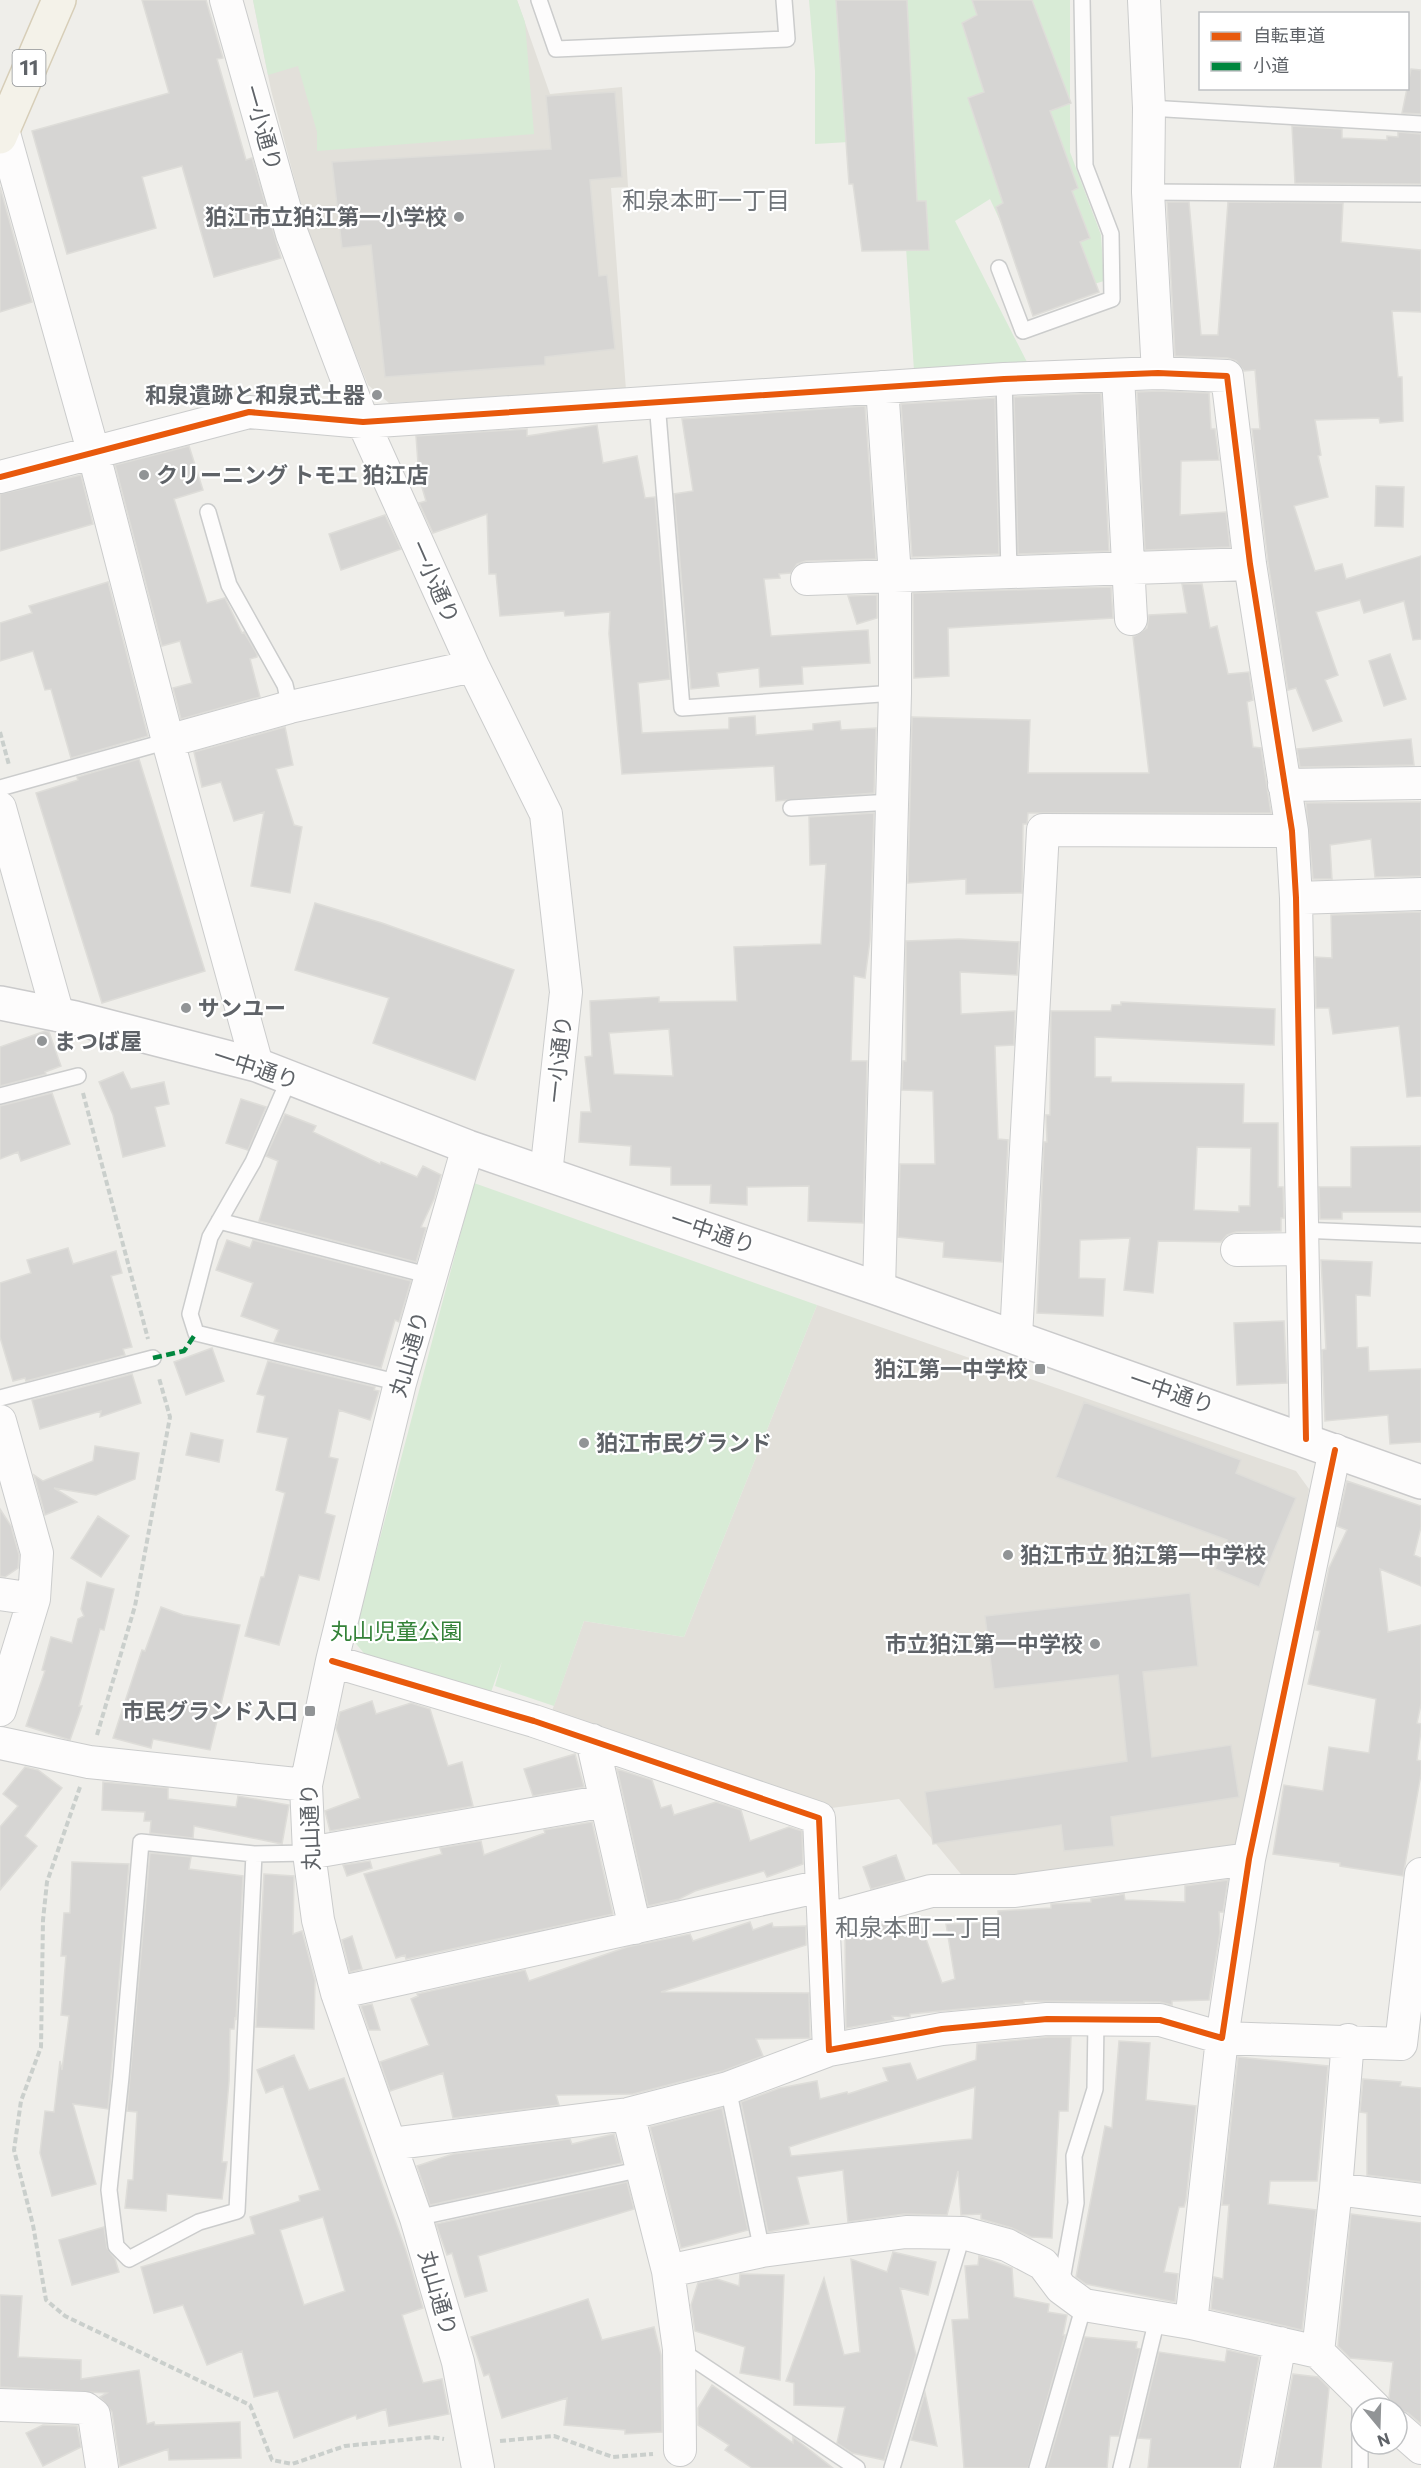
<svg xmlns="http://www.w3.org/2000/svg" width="1421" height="2468" viewBox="0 0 1421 2468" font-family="Commissioner,'Noto Sans JP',sans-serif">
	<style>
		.education { fill: #e2e0da }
		.green { fill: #d8ebd6 }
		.building { fill: #d6d5d3; stroke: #deddd9; stroke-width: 1.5; fill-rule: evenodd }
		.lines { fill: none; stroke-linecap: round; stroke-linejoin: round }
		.lane-casing { stroke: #cbcccc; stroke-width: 18 }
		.street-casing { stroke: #cbcccc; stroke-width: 34 }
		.secondary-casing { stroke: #cacacb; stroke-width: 36 }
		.primary-casing { stroke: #d7ceb8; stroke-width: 36 }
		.path { stroke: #cacfcc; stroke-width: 4; stroke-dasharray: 6 3; stroke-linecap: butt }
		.lane { stroke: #fdfcfc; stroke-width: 15 }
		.street { stroke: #fdfcfc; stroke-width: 32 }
		.secondary { stroke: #fdfcfc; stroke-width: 33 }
		.primary { stroke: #f4f2e9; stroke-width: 33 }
		.quiet { stroke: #00873e; stroke-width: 4.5; stroke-dasharray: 9 4.5; stroke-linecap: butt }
		.cycleway-casing { stroke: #fff; stroke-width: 10 }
		.cycleway { stroke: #e8590c; stroke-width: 6 }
		.poi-dot { fill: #919496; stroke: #fff; stroke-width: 2 }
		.labels { text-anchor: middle; stroke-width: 4.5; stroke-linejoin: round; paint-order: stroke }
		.shield { fill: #fff; stroke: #8f9295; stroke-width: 1.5 }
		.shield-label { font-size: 21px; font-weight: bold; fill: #5f6368 }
		.street-label { font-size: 22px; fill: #5f6368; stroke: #fff }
		.poi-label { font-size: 22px; font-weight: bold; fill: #5f6368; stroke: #fff; text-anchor: end }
		.park-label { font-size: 22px; fill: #348238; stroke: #fff }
		.neighbourhood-label { font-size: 24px; fill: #70757a; stroke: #fff }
	</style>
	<rect width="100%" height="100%" fill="#efeeea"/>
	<path class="education" d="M253,0H517L550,94L622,87L628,187L611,188L626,390L389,403L368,385L312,246L271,90Z
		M817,1305L1296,1471L1309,1489L1249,1859L974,1890L899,1799L824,1809L547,1725L584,1621L684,1637Z"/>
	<path class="green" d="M253,0H517L525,22L534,134L317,151V132L298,66L268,75Z
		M809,0H1070V152L1101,235L1104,281L1037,301L990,199L955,221L1027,362L914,371L899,139L815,144V71Z
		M474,1183L817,1305L684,1637L584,1621L554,1706L495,1686L502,1661L490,1695L372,1663L353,1640Z"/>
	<path class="building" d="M142,0H206L223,58L217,59L246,160L252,158L281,258L214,277L182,166L142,177L156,228L67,254L32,131L169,93Z
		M836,0H907L917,201H926L929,250L862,251L853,184H849Z
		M972,0H1032L1071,103L1050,111L1078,188L1072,191L1090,238L1080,242L1099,292L1033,316L996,207L1003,203L968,98L984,92L962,23L977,15Z
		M1411,69L1421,70V114L1402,113Z
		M615,92L622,177L590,180L599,276L607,275L615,349L545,357V365L385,377L371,245L342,248L332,162L551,149L546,96Z
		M1292,126L1342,129V138L1387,140V136L1398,137V132L1421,134V184L1295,183Z
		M0,187L32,302L0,312Z
		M1167,202H1189L1201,335H1218L1228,202L1343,203L1341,242L1421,250V312L1392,311L1398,377H1402L1403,421L1380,423L1379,418L1315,420L1321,455L1318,456L1328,497L1294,506L1315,571L1342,564L1346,579L1421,556V639L1413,640L1404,601L1364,613L1360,600L1316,612L1338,675L1325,680L1342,721L1313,731L1296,688L1288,690L1268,562L1252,429H1260L1255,370L1244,371L1236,361L1228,358L1175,356Z
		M1158,391L1209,393L1211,429H1215L1219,460L1181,461L1180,515L1226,512L1230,547L1145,550L1137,392Z
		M1101,393L1109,551L1018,554L1014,397Z
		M995,398L999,554L912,557L901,404Z
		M865,406L876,559L806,561L797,564L791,573L779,574L780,578L764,579L771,636L868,630L870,663L802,667L803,684L760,687L759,668L717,673L719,686L691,689L674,494L693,491L682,419Z
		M597,425L603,463L637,456L645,498L655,497L670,679L638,683L642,733L729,729V718L755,716L756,735L813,730V724L840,721L841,730L876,728L874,793L776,801L774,766L622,774L609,634L610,612L565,616L564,611L500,616L496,574H489L487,514L433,533L419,503L426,501L419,477L416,436L527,429V436Z
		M189,446L203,490L174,499L207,603L225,598L242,633L244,632L257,654V657L250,659L260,697L181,719L173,688L192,683L180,641L162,646L115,465Z
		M81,475L93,524L0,551V494Z
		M1376,486L1404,487L1403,527L1375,526Z
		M385,515L401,549L341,570L329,534Z
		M108,582L148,736L71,758L51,689L45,690L33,651L0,661V623L32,613L29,606Z
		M1182,584H1202L1210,628L1217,626L1228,674L1249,672L1253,700L1247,702L1253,747L1261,748L1271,813H1028L1027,824H1023L1022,893L966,894V879L908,883L912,717L1030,720L1028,773H1149L1133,637L1147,628L1149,615L1187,613Z
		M1111,587L1113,618L948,628L949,676L914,678L913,593Z
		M877,595V618L857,624L848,596Z
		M1390,654L1406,699L1384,706L1369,661Z
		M285,727L293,765L276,769L294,825L302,827L290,893L251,886L264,812L234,821L221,782L202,787L194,752Z
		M1411,739L1414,765L1300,767L1297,749Z
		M139,759L205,971L102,1003L36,793L78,780L77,777Z
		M1421,802V876L1375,877L1371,839L1330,845L1332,879H1313L1306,803Z
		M874,813L870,940L865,978L854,976L851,1061H867L863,1223L808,1221L809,1186L747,1187V1205L710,1203L711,1185H671V1167L630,1165L631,1146L579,1142L581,1112H591L585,1057L592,1056L590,1001L659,997V1002L737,1001L734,947L821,944L826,864L810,865L809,817ZM669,1029L673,1076L614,1074L609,1033Z
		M315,903L382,923L514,970L475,1080L373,1043L389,998L295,970Z
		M1421,912V1096L1407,1097L1399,1026L1333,1034L1329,1008H1316L1315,957L1332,958L1331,915Z
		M959,939L1019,942L1017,975L960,972L961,1014L1015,1011L1014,1045L995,1046L998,1139L1008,1140L1002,1262L943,1257L944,1242L898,1237L900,1164H935L933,1091L902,1090L903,1061H906V941Z
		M1121,1002L1275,1009L1274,1045L1095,1037V1077H1111V1082L1244,1084L1243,1123H1278V1187H1283L1284,1218H1281V1231L1236,1232L1227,1235L1221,1242L1158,1241L1153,1293L1124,1290L1130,1238L1080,1240L1079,1278L1105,1279L1103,1316L1037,1313L1044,1142H1047L1046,1115H1050L1051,1011H1111L1112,1005H1121ZM1197,1147L1251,1148L1250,1206H1239V1212L1194,1210Z
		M45,1031L49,1032L61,1066L45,1072L46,1074L0,1086V1047Z
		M123,1072L131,1089L164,1082L169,1104L155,1107L165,1146L123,1157L113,1115L99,1082Z
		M52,1093L70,1144L21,1161L18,1152L0,1159V1106Z
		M241,1099L266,1107L248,1150L226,1143Z
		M285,1114L316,1126L313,1132L380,1164L381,1162L417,1177L423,1166L441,1175L434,1199L421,1227L426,1228L416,1262L259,1221L278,1161L266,1156Z
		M1421,1146V1212H1342V1219H1320L1319,1187H1351V1147Z
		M227,1240L250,1248L253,1240L411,1281L399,1322L395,1320L381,1368L274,1342L279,1330L241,1316L253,1283L216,1270Z
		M68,1248L73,1264L116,1251L122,1273L111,1276L132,1347L123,1349L125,1355L26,1381L25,1378L13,1381L0,1337V1283L31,1273L27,1260Z
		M1321,1260L1372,1262L1370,1296L1356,1295L1357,1348L1368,1347L1369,1371L1421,1369V1442L1390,1444L1388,1415L1325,1421L1322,1350L1326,1349Z
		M1284,1321L1287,1383L1237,1385L1234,1323Z
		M212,1348L224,1381L186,1395L174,1362Z
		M268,1361L375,1387L374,1390L379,1391L370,1420L339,1410L329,1457L338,1459L325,1513L335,1516L319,1580L299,1575L279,1645L245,1636L261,1577H264L285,1493L276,1490L288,1438L257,1432L265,1396L257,1394Z
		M132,1374L141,1403L100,1417L101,1411L40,1429L32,1400Z
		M1084,1402L1241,1460L1236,1473L1296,1498L1259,1587L1215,1569L1227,1540L1056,1477Z
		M191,1433L223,1440L219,1462L186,1455Z
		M95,1446L139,1453L135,1479L96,1495L54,1488L77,1502L45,1515L34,1475L43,1481L93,1461Z
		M1347,1481L1421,1506V1527L1414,1555L1421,1558V1586L1380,1569L1388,1632L1421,1625V1704L1417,1723L1421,1724V1730L1417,1760L1421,1761V1774L1403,1876L1340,1866V1863L1273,1854L1284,1785L1323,1791L1329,1747L1369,1753L1376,1699L1308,1684L1320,1631L1316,1630L1329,1568L1347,1530L1337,1526Z
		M0,1509L11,1526L19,1555L18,1568L5,1577L0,1576Z
		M98,1516L129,1536L101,1577L71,1558Z
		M87,1582L114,1589L104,1630L100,1629L79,1706H82L70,1740L26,1726L45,1671L42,1670L51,1637L72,1643L78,1619L84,1616L81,1609Z
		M1190,1593L1198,1666L1143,1672L1152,1757L1231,1745L1239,1797L1111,1817L1114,1846L1064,1851L1061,1825L933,1844L925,1792L1127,1761L1118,1675L994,1689L985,1616Z
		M161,1607L183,1615L240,1625L210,1750L153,1739L151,1748L113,1738L142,1650L145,1651Z
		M372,1701L376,1714L411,1703L430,1709L448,1766L462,1762L473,1806L330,1831L325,1811L360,1798L336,1728L340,1712Z
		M575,1754L584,1787L533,1796L524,1769Z
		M25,1767L38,1770L62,1788L25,1836L37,1846L0,1890V1827L18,1806L3,1794Z
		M617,1769L652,1780L661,1808L671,1805L674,1815L716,1802L741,1810L750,1841L789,1827L802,1831L803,1864L767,1877L764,1871L695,1891L679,1899L648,1906Z
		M103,1782L168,1788V1799L236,1807L238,1796L289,1805L282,1844L194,1826L193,1838L150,1833L151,1821H144L145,1812L102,1810Z
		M592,1822L613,1914L406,1959L405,1955L396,1958L364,1874L442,1854L440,1848L481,1841L484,1855L545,1833L544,1830Z
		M150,1853L191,1857L189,1869L243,1876L236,2020L235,2017L234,2029H230L229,2081L222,2162H227L222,2199L167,2194L166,2211L125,2208L128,2180H133L137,2112L127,2111Z
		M896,1855L905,1880L871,1889L863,1867Z
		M370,1861L372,1868L347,1876L343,1865Z
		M72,1862L129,1864L108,2109L73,2104L96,2184L52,2196L40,2153L45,2111L54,2112L60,2061L62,2070L69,2016L61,2015L66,1956H61L64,1913H70Z
		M264,1874L294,1876L293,1934L302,1931L315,1980L314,2029L256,2027Z
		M1228,1880L1223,1912H1219L1220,1932L1209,2000L1172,2001V2005L1160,2002L1024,2001V2003L910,2014V2017L892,2016L894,2020L846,2028L845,1933L882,1923L910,1922V1926L921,1925L942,1983L955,1979L946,1924L999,1922L998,1911L1051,1908V1904L1091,1902V1899L1119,1895L1124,1894L1125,1900L1185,1902V1886Z
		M750,1922L753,1930L772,1923L773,1927L806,1926V1945L661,1992L809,1993L810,2038L756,2039L763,2056L723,2071L633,2094L556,2095L559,2105L453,2118L443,2073L390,2091L380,2062L429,2045L411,1999L418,1996L417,1994L525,1970L529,1981L627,1947L690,1934L693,1941Z
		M352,1936L362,1969L350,1972L342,1940Z
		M372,2004L380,2030H369L361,2006Z
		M1048,2037H1071L1068,2111H1059L1052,2238L1031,2237L1012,2228L981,2219V2214L961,2215L958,2171L947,2215L904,2214L848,2222L843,2170L797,2177L809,2224L768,2232L741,2102L780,2088L817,2081L820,2099L847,2092L848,2094L888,2081L883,2068L910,2063L917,2080L976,2060L977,2044ZM975,2087L972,2139L791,2156L789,2147Z
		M1119,2041L1150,2043L1146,2100L1196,2106L1186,2200L1184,2207H1179L1164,2272L1178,2274L1175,2302L1086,2284L1076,2277L1105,2126L1112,2128Z
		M294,2055L309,2090L344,2078L406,2251L423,2308L402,2315L423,2383L442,2379L449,2414L389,2426L386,2409L357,2419L356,2415L294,2438L278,2391L254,2397L242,2351L207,2365L183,2305L154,2313L141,2267L255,2234L250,2217L300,2201L299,2196L320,2190L283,2086L266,2093L257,2070ZM323,2217L345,2291L304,2305L280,2230Z
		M1238,2057L1328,2066L1317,2181H1270L1268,2204L1316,2210L1302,2330L1211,2309L1214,2277L1223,2279L1229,2205H1222Z
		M1363,2079L1401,2082L1400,2086L1421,2088V2182L1367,2175V2113L1360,2112Z
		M722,2108L748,2230L681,2248L650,2127Z
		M614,2134L622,2163L430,2205L417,2166L453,2154L570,2139L572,2144Z
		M627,2182L634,2209L478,2256L487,2291L465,2297L452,2253L447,2255L436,2224Z
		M1351,2214L1421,2223V2424L1408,2413L1392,2408L1389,2398L1393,2362L1350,2358L1338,2346Z
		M104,2227L107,2248L115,2259L119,2272L72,2285L59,2240Z
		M893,2252L936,2262L928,2295L900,2288L916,2355L884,2460L852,2453L837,2443L845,2407L794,2405V2383L786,2381L824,2278L844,2355L860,2352L851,2259L887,2272Z
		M979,2256L1012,2268L1014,2297L1049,2304L1048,2312L1067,2315L1063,2335H1065L1028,2468H964L952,2320L969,2319L965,2266L978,2265Z
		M740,2274L784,2275L780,2380L740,2373L745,2347L695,2331L691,2305L698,2283L717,2279L739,2286Z
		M0,2295L22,2296L18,2357L81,2360V2379L139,2370L147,2424L154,2422L155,2425L240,2422L241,2458L169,2460L168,2449L120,2466L112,2412L100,2397L107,2393L0,2387Z
		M588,2299L602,2340L654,2327L661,2355L662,2432L625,2434V2430L564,2425L567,2398L502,2418L489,2374L484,2376L471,2337Z
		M1085,2337L1137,2342L1136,2348L1140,2349L1119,2436H1110L1107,2468H1047Z
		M1227,2350L1259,2357L1239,2468H1148L1151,2439L1138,2438L1159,2352L1225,2362Z
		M1293,2374L1318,2377L1329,2388L1321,2468H1275Z
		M712,2385L793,2443V2437L833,2468H752L725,2450L729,2445L698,2425V2408Z
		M925,2393L937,2446L911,2440Z
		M43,2425L77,2426L81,2447L43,2466L26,2433Z"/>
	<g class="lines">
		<defs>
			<path id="lane" d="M539,0L556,49L787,39L784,0
				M1149,108L1421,124
				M1148,192L1421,194
				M999,268L1023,331L1112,299L1111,234L1085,166L1082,0
				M1004,379L1009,572
				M657,402L682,708L895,693
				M208,512L229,585L285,685L290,707
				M0,788L168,741
				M791,808L891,802
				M290,1077L253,1162L210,1237L190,1314L196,1333L400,1383
				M0,1096L78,1076
				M219,1221L431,1276
				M1300,1230L1421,1235
				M0,1398L153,1358
				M254,1854L237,2211L199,2222L129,2259L116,2246L109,2190L121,2077L141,1842L254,1854L309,1853
				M728,2088L762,2251
				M416,2218L642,2169
				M1061,2285L1076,2203L1074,2156L1095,2089L1096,2020
				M680,2350L857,2468
				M892,2468L963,2233
				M1037,2468L1084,2305
				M1121,2468L1157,2319
				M1360,2468V2396"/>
			<path id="street" d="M226,0L292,234L363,422L473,666L546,814L566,992L546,1174
				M1144,0L1149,108L1148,192L1158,373
				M0,119L93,451L168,741L257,1065
				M1118,376L1131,619
				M0,477L249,412L363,422L1004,379L1158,373L1227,376L1250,564L1292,831L1296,898L1306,1439
				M807,579L1250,564
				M168,741L290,707L473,666
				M1284,785L1421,783
				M0,808L58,1015
				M1296,898L1421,894
				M468,1147L400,1383L332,1661L306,1785L309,1853L318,1920L337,1993L416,2218L458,2362L478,2468
				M1237,1250L1301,1249
				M879,1289L895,693V576L882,387
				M1016,1337L1043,830L1292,831
				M0,1421L37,1553L34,1599L0,1710
				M0,1594L34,1599
				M332,1661L534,1721L819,1818L829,2050L942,2029L1047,2019L1160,2020L1222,2038L1249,1859L1335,1450
				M592,1740L635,1928
				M0,1743L89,1762L306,1785
				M309,1853L606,1801
				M825,1920L931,1891H1015L1249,1859
				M337,1993L822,1886
				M1348,2040L1336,2189L1421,2200
				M628,2114L668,2271L679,2349L680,2450
				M390,2144L628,2114L728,2088L829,2050
				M1336,2189L1318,2352L1375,2408
				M668,2271L762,2251L906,2232L963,2233L1007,2245L1043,2264L1061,2288L1084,2305L1191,2323
				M1318,2352L1191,2323L1222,2038L1401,2044L1421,1874
				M0,2405L85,2408L94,2415L102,2468
				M1397,2427L1421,2448
				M1257,2468L1280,2343"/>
			<path id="secondary" d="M0,1003L75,1018L257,1065L468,1147L879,1289L1421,1482"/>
			<path id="primary" d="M0,137L59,0"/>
		</defs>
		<use href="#lane" class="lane-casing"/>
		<use href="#street" class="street-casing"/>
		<use href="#secondary" class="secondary-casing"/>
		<use href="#primary" class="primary-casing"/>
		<path class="path" d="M0,732L9,765
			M83,1093L148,1339
			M97,1735L135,1606L170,1417L159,1378
			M80,1787L47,1882L43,1920L41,2047L21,2101L14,2150L33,2225L46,2300L65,2316L250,2405L272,2460L292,2464L345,2446L432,2437L444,2439
			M500,2441L554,2436L613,2457L653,2454"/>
		<use href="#lane" class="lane"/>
		<use href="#street" class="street"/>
		<use href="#secondary" class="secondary"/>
		<use href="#primary" class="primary"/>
		<path class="quiet" d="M153,1358L184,1351L196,1333"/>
		<defs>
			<path id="cycleway" d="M0,477L249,412L363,422L1004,379L1158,373L1227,376L1250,564L1292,831L1296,898L1306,1439
				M332,1661L534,1721L819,1818L829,2050L942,2029L1047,2019L1160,2020L1222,2038L1249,1859L1335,1450"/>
		</defs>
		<use href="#cycleway" class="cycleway-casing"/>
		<use href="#cycleway" class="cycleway"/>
	</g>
	<g class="poi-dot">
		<circle cx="459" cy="217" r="6"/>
		<circle cx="377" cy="395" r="6"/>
		<circle cx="144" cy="475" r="6"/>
		<circle cx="186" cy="1008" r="6"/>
		<circle cx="42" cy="1041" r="6"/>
		<rect x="1034" y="1363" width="12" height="12" rx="3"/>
		<circle cx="584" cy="1443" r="6"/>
		<circle cx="1008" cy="1555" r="6"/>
		<circle cx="1095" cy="1644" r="6"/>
		<rect x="304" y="1705" width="12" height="12" rx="3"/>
	</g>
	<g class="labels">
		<rect class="shield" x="12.5" y="50" width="33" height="36" rx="4.5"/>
		<g class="shield-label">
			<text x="29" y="75">11</text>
		</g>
		<g class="street-label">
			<text transform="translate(263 128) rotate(74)" y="8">一小通り</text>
			<text transform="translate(435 582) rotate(66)" y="8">一小通り</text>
			<text transform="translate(559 1059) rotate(-84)" y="8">一小通り</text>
			<text transform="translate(256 1068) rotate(18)" y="8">一中通り</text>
			<text transform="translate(713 1232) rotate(19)" y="8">一中通り</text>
			<text transform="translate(409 1354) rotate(-74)" y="8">丸山通り</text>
			<text transform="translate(1172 1392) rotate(19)" y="8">一中通り</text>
			<text transform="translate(310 1827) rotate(-92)" y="8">丸山通り</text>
			<text transform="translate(438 2293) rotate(74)" y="8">丸山通り</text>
		</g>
		<g class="poi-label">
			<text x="447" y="225">狛江市立狛江第一小学校</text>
			<text x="365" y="403">和泉遺跡と和泉式土器</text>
			<text x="156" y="483" text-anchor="start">クリーニング トモエ 狛江店</text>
			<text x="198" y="1016" text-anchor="start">サンユー</text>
			<text x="54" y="1049" text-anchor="start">まつば屋</text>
			<text x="1028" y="1377">狛江第一中学校</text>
			<text x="596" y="1451" text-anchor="start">狛江市民グランド</text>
			<text x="1020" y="1563" text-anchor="start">狛江市立 狛江第一中学校</text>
			<text x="1083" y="1652">市立狛江第一中学校</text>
			<text x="298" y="1719">市民グランド入口</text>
		</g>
		<g class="park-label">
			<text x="396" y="1639">丸山児童公園</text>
		</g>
		<g class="neighbourhood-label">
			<text x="706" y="209">和泉本町一丁目</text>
			<text x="919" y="1936">和泉本町二丁目</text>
		</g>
	</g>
	<rect x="1199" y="12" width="210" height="78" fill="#ffffff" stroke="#bfc1c3" stroke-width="1.5"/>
	<rect x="1211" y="32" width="30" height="9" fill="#e8590c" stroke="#bfc1c3" stroke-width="1.5"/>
	<text x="1253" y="42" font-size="18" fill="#5f6368">自転車道</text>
	<rect x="1211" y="62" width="30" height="9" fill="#00873e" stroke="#bfc1c3" stroke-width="1.5"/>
	<text x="1253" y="72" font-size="18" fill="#5f6368">小道</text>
	<g transform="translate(1379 2426) rotate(161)"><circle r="28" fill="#ffffff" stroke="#bfc1c3" stroke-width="1.5"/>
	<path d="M0-4.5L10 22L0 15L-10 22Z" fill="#919496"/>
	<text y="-9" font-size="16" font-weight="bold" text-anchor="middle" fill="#5f6368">N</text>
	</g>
</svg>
